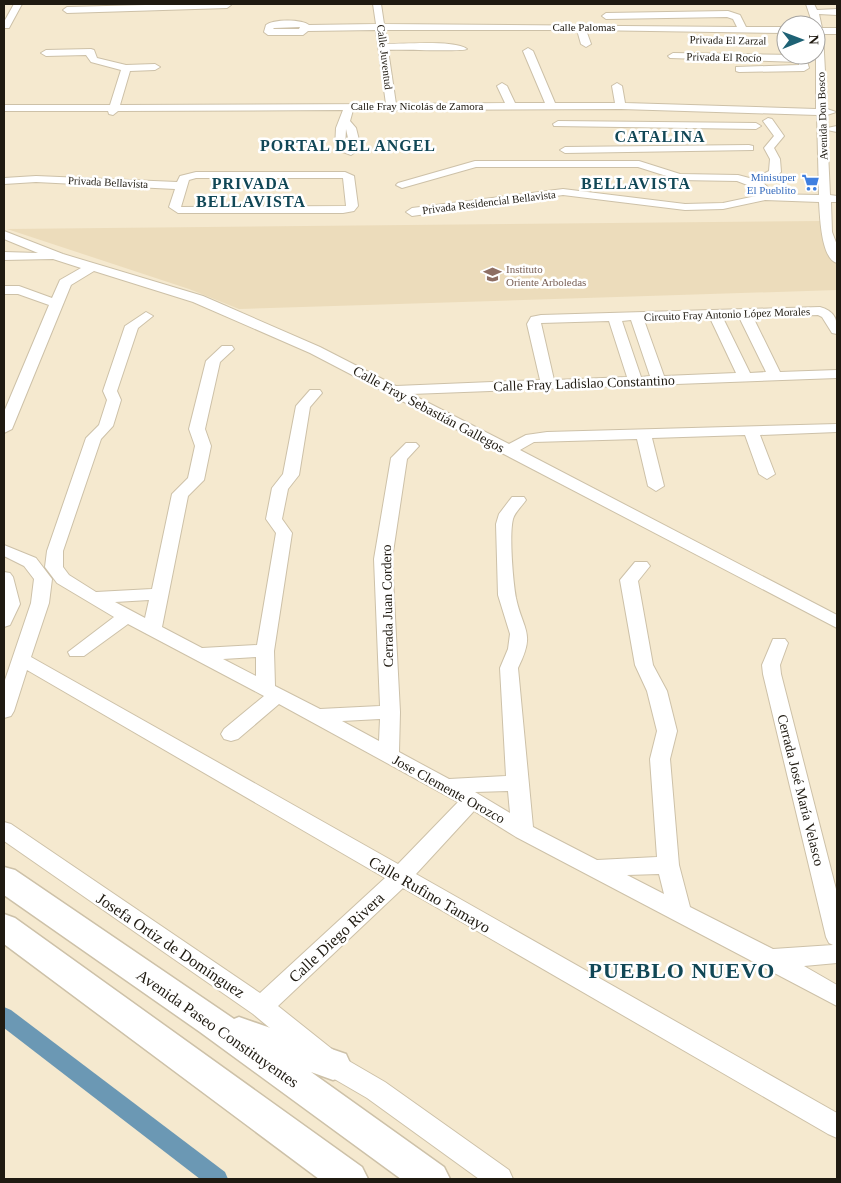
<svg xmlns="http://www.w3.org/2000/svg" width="841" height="1183" viewBox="0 0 841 1183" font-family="Georgia,serif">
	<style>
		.built { fill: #ecdcbb }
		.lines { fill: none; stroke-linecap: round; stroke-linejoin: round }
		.canal { fill: #6b98b4; fill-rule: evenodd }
		.minor-casing { stroke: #cdc1a8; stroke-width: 2 }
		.highway-casing { stroke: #cdc1a8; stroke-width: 3 }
		.minor { fill: #fff; fill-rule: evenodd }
		.highway { fill: #fff; fill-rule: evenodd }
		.labels { text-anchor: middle; stroke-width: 5; stroke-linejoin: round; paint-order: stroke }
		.far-street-label { font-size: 11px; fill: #1f1a11; stroke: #fff }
		.far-shop-label { font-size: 11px; fill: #366cbe; stroke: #fff; text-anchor: end }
		.far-education-label { font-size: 11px; fill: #785e54; stroke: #fff; text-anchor: start }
		.street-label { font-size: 14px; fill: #1f1a11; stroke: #fff }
		.far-district-label { font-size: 16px; font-weight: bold; letter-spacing: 1px; fill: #114756; stroke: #fff }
		.near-street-label { font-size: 16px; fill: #1f1a11; stroke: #fff }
		.near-district-label { font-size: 22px; font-weight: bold; letter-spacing: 1px; fill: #114756; stroke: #fff }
	</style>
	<rect width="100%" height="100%" fill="#f5e9cf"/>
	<path class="built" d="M823,221L822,231L837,261V290L239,309L189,289L7,229Z"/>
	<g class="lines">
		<path class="canal" d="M4,1007L11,1010L225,1172L228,1179H200L4,1028Z"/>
		<defs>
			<path id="minor" d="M14,4H22L9,28H4V22Z
				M185,4L231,5L227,8L67,13L63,10L67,7Z
				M373,4H381L384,24L737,27L733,19L727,17L606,19L602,16L606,13L728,11L740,15L746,27H786V33L586,30L591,44L586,47L581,44L577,30H385L387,44C404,44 455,40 467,49C463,52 399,49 388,50L396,104L505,103L497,86L502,83L507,86L515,103H545L523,51L528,48L533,51L555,103H615L612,86L617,83L622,86L625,103L816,109V25H813L806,4H814L817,10L837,9V15L819,14L822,28H837V34H823L827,109L836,112L827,115V128L837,126V132L827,130L830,195L837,196V202H831L832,232L837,245V263C821,259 820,216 819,202L765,200L723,209L685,210L563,195L412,216L406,212L412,208L563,189L685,204L723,203L765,194L819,195L817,115L621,109L397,110L392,113L387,110H353L350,121L356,128L361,148L351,155L335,149L336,128L343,110L118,111L113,115L109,114L108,111H4V105H110L121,70L91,62L86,55L46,56L41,53L46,50L91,49L94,50L97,58L126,65L155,64L160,67L155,70L130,71L120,105L386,104L376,30L308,31L303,35H268L264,32L266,25C273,19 302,19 309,25L376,24ZM300,27L299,29H273L274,28ZM346,129L350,147L349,148L345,147Z
				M673,53L797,55L806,58L809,68L804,71L739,72L736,71V67L799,65V62L670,58L668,56Z
				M768,118L772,119L784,136L774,148L780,159L781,172L772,180L763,183L769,188L763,191L737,181L679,180L638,167H476L402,188L396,185L398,183L475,161H639L680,174L738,175L753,179L769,171L770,159L764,148L774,136L763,121Z
				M558,121L756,123L761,126L756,129L554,126L553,124Z
				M749,145L753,146V150L565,153L560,150L565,147Z
				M196,172H345L354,176L358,206L354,211L343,213H178L169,207L175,189L36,182L4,184V178L36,176L177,182L180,176ZM196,178H343L346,206L181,207L189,180Z
				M4,231L63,254L203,296L320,347L396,386L540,380L527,324L531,317L541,315L820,307C835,311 838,320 837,334L832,333L822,317L818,315L753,317L780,372L837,370V378L411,394L509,444L526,435L547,432L837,424V432L760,435L775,474L767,479L759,474L745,435L652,438L664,486L656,491L648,486L637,439L534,442L520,450L837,615V628L310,353L193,302L94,271L71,285L12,429L4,433V412L49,305L18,294H4V286H19L52,298L60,280L81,268L53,259L4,260V252L38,253L4,239ZM739,317L766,372L750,373L723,318ZM710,318L736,373L664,376L644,320ZM631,320L650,376L641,377L622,321ZM609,321L627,377L554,380L541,323Z
				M146,312L153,316L138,328L117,391L121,400L113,426L101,439L63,551V567L69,575L96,592L152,589L172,494L188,478L195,446L189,429L206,361L222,346H232L234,349L220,362L205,429L211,446L204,480L188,496L162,627L202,648L257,645L276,533L266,519L272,488L283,474L296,406L310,390H320L322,393L310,407L299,475L288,489L282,519L292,533L274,651L275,686L320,709L380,706L374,559L391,458L406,443H416L419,446L407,459L392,559L400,712L399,752L449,779L506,776L500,668L508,649L510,634L498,595L496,524L499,514L512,497H524L526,500C522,506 515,512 513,519C509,535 513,581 516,598C523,631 536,632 518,668L533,827L597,860L657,857L650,759L657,731L647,691L635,665L620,580L635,562H647L650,566L638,581L653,665L667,691L677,731L670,759L679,865L690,907L773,949L833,945L829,943L826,937L763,674L762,665L773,639H785L788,643L780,665L781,674L837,893V963L804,966L837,985V1006L516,837L474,811L416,874L837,1113V1138L828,1134L403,888L278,1006L342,1057L385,1082L509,1170L513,1179H479L367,1098L324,1073L253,1014L4,841V822L11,824L260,993L385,878L27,670L14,711L11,716L4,718V683L31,603L34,579L24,566L4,556V545L36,558L52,579L49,603L31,657L398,864L458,802L279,704L238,739L231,741L224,739L221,734L224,729L264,696L128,624L84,656H70L68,652L114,617L57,583L45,567L47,551L86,438L99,425L107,400L103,391L125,326ZM149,600L145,618L115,602ZM256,657V676L223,659ZM380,719L379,741L342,721ZM508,791L510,813L475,792ZM659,874L664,894L627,875Z
				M4,572L10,573L13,577L20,604L10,625L4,627Z"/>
			<path id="highway" d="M4,867L15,870L234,1019L239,1017L346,1054L351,1065L346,1076L333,1080L311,1072L444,1167L450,1179H401L200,1032L4,895Z
				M4,914L15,918L362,1167L368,1179H319L4,944Z"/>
		</defs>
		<use href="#minor" class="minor-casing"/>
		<use href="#highway" class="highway-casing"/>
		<use href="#minor" class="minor"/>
		<use href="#highway" class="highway"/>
	</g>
	<defs>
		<symbol id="supermarket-bare" viewBox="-9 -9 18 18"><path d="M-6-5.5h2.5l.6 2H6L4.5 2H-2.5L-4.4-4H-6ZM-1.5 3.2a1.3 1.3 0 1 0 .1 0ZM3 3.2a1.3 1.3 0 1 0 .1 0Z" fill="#3f7fe0" stroke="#fff" stroke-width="2.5" paint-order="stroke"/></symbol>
		<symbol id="school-bare" viewBox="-9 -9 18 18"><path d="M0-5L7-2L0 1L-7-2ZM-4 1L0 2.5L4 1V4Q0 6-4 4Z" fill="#8d6e63" stroke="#fff" stroke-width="2.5" paint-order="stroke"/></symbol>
	</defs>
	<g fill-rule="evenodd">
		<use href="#supermarket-bare" x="798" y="170" width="25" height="25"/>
		<use href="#school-bare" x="480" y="262" width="25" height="25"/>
	</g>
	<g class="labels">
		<g class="far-street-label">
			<text x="584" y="31">Calle Palomas</text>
			<text transform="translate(728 40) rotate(1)" y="4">Privada El Zarzal</text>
			<text transform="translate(385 57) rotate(83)" y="4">Calle Juventud</text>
			<text transform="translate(724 57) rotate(1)" y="4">Privada El Rocío</text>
			<text x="417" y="110">Calle Fray Nicolás de Zamora</text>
			<text transform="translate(822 116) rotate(-92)" y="4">Avenida Don Bosco</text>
			<text transform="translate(108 182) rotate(3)" y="4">Privada Bellavista</text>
			<text transform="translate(489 202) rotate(-7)" y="4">Privada Residencial Bellavista</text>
			<text transform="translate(727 314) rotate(-2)" y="4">Circuito Fray Antonio López Morales</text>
		</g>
		<g class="far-shop-label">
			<text x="796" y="181">Minisuper<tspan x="796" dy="13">El Pueblito</tspan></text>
		</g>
		<g class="far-education-label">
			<text x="506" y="273">Instituto<tspan x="506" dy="13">Oriente Arboledas</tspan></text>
		</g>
		<g class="street-label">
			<text transform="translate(584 383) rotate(-2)" y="5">Calle Fray Ladislao Constantino</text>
			<text transform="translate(429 409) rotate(28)" y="5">Calle Fray Sebastián Gallegos</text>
			<text transform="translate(387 606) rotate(-91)" y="5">Cerrada Juan Cordero</text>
			<text transform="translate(449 789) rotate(29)" y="5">Jose Clemente Orozco</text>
			<text transform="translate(801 790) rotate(76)" y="5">Cerrada José María Velasco</text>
		</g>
		<g class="far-district-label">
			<text x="660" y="142">CATALINA</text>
			<text x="348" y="151">PORTAL DEL ANGEL</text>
			<text x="251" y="189">PRIVADA<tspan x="251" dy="18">BELLAVISTA</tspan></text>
			<text x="636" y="189">BELLAVISTA</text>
		</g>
		<g class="near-street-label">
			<text transform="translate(430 894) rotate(30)" y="6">Calle Rufino Tamayo</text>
			<text transform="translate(336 937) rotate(-43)" y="6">Calle Diego Rivera</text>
			<text transform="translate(171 945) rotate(34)" y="6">Josefa Ortiz de Domínguez</text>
			<text transform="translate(218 1028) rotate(35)" y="6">Avenida Paseo Constituyentes</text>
		</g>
		<g class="near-district-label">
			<text x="682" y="978">PUEBLO NUEVO</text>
		</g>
	</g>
	<rect width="841" height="1183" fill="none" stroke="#1f1a11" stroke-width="10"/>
	<g transform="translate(801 40) rotate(89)"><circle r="24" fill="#ffffff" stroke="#a5a3a0"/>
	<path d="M0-4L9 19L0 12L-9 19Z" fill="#1e6275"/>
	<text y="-8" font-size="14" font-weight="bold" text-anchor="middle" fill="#1f1a11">N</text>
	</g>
</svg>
